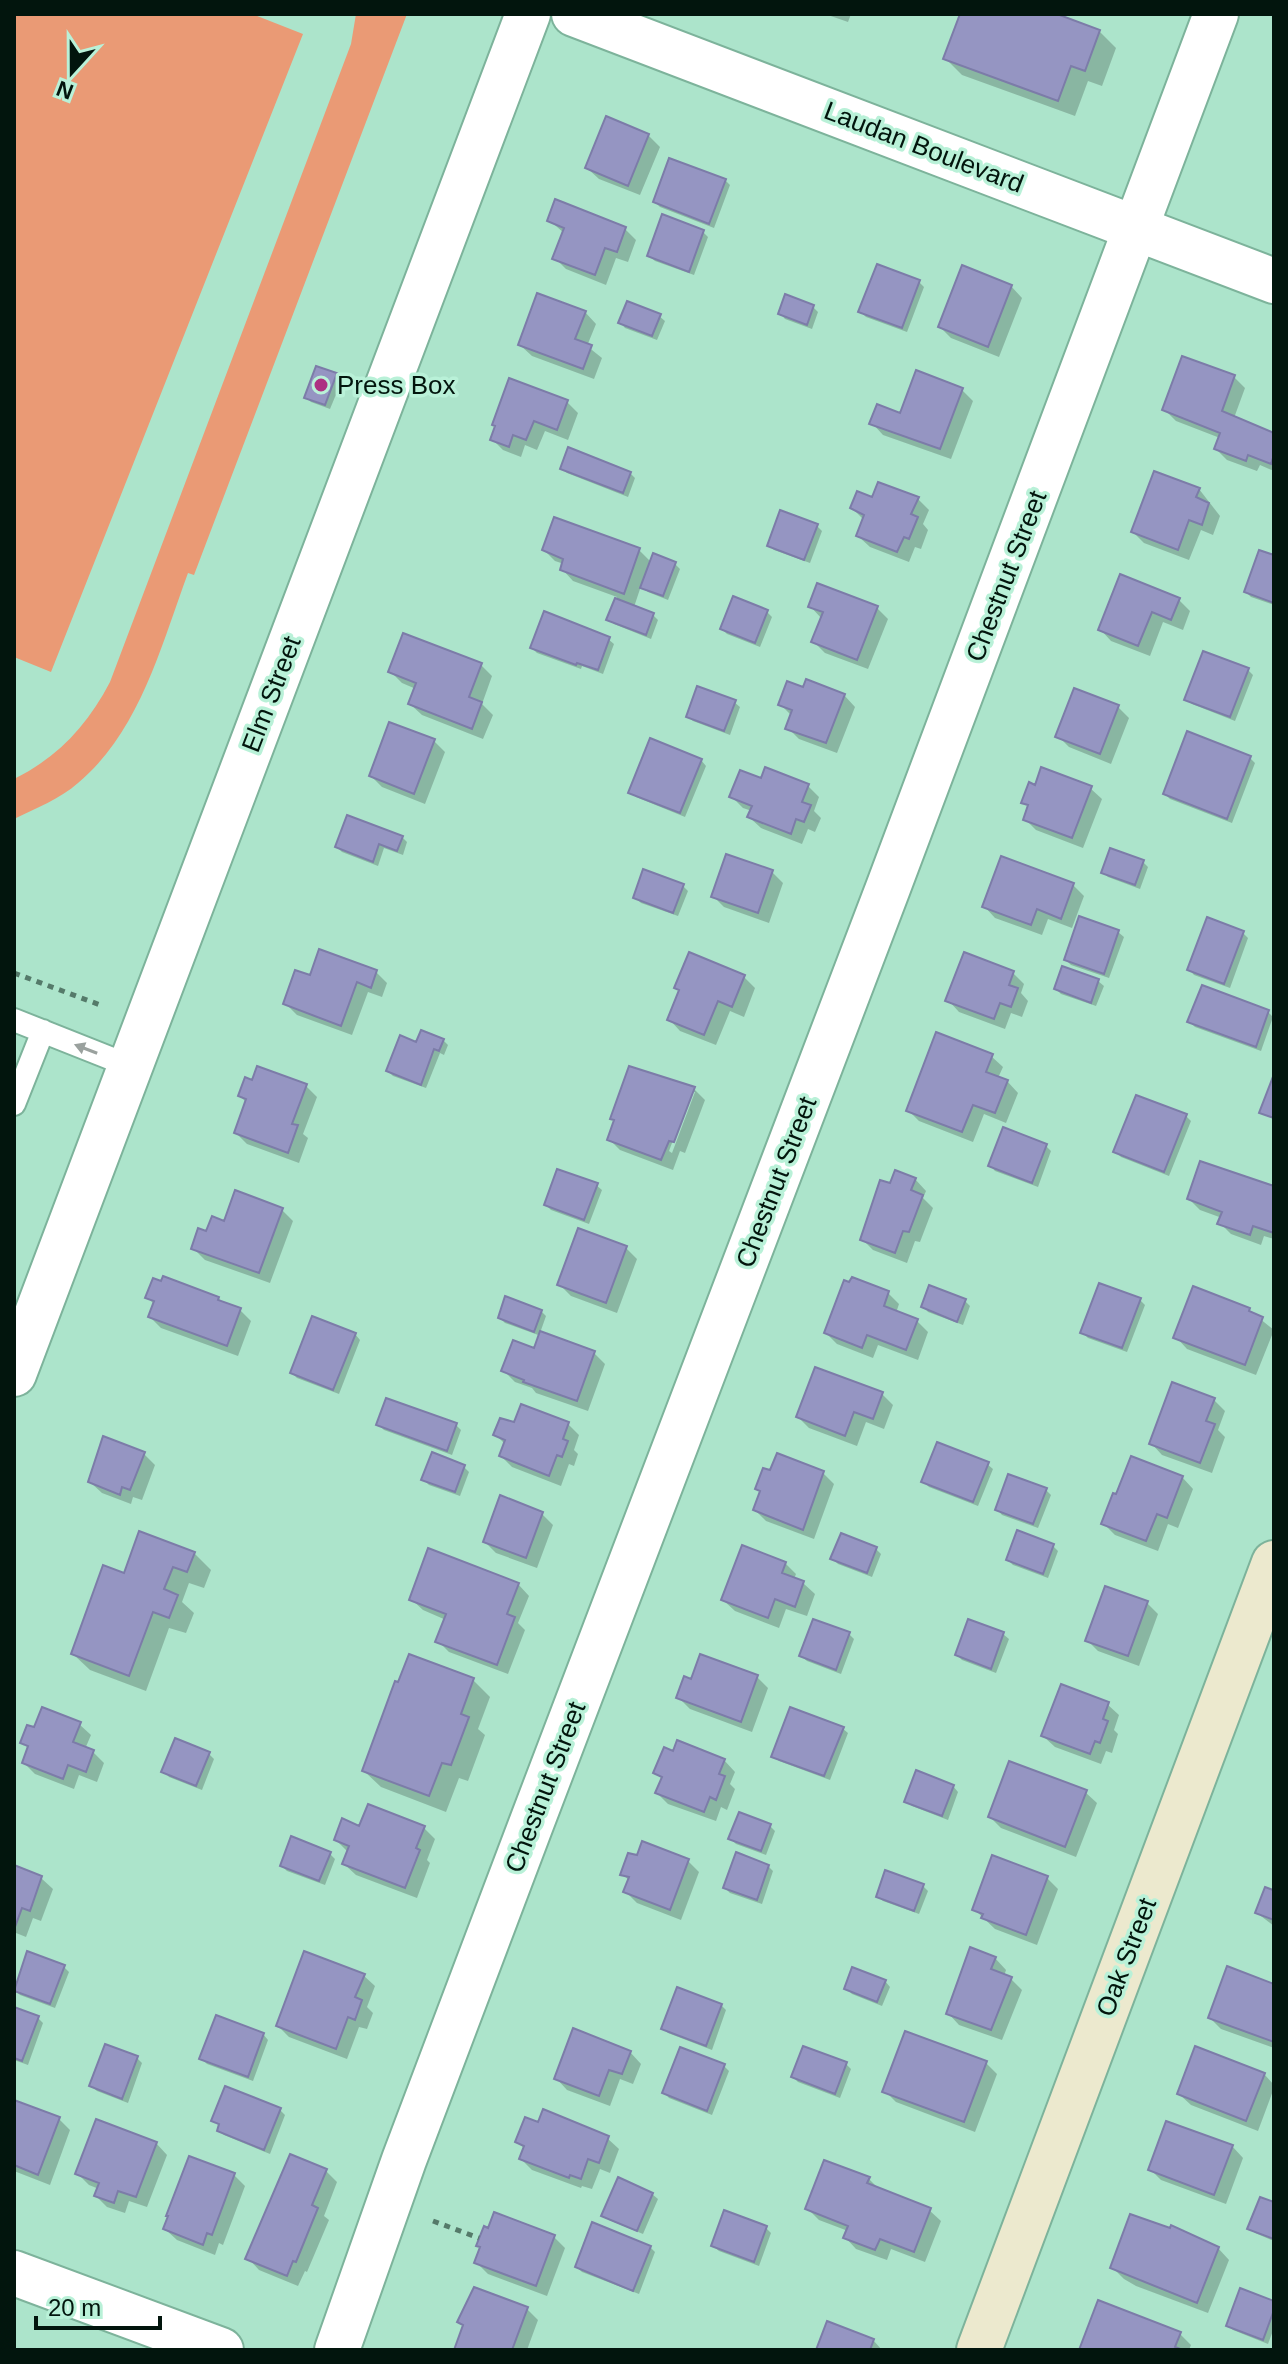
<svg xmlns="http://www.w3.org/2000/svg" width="1288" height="2364" viewBox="0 0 1288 2364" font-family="Helvetica,sans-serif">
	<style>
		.green { fill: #ea9a75 }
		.shadow { fill: #0003; fill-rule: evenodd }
		.building { fill: #9595c2; stroke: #7c7ca8; stroke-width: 2 }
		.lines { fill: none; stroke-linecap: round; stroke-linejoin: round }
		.lane-casing { stroke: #7db39b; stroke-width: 26 }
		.street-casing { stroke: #7db39b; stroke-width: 48 }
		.secondary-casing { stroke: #7db39b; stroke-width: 48 }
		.path { stroke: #557a6a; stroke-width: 5; stroke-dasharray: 6 6; stroke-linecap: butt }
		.lane { stroke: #fff; stroke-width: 22 }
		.street { stroke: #fff; stroke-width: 44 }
		.secondary { stroke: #ece9ce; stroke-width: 44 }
		.oneway { fill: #9aa19e }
		.poi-dot { fill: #ad3182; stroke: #b9f1d8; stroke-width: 3 }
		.labels { text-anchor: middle; stroke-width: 7; stroke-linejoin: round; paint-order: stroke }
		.street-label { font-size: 26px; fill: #02150d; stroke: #b9f1d8 }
		.poi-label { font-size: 26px; fill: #02150d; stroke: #b9f1d8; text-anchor: start }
	</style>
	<rect width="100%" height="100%" fill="#ace4cb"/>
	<path class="green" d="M14,14H252L303,34L51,672L14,657Z
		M356,14H407L194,575L188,573C161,646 140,731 78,783C60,799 36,808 14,819V779C58,757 87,726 110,682L351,44Z"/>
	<path class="shadow" d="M825,14H851L848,22Z
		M962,14H1051L1099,31L1116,48L1102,86L1088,81L1075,116L962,75L946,59Z
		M648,135L660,147L640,195L599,179L587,168Z
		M725,180L730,185L714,228L660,207L655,202Z
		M549,220L625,229L636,240L628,262L616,258L606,285L566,269L555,258L564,233Z
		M703,232L708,237L694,275L655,261L649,256Z
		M919,282L924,287L907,332L866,317L861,312Z
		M1011,286L1022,298L999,357L951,338L940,327Z
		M813,307L818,312L812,329L785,319L780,313Z
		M585,312L596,324L587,346L602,358L594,379L532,356L520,345Z
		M659,316L665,321L657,340L625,328L620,322Z
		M318,368L336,375L342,380L330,409L311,402L306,397Z
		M1234,377L1245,388L1234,418L1274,435V471L1260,465L1257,471L1227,460L1216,449L1220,438L1176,421L1165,410Z
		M962,390L973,401L951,459L883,435L872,423L901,415Z
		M567,402L578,413L568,440L545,431L537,450L525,445L521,457L503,450L492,439Z
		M562,468L630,473L635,478L628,497L567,473Z
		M1199,489L1220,516L1213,535L1201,530L1189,560L1144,543L1133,532Z
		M873,499H918L929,510L923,524L928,530L921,549L915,547L909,562L870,547L858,536L864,520L852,508Z
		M817,526L822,531L810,563L774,550L769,545Z
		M544,550H639L652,563L675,564L680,569L668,600L648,592L641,586L634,607L653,615L658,620L651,639L614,624L608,619L617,597L573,581L562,569L564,564L555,561Z
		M1274,557V605L1251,597L1246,592Z
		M1179,600L1190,611L1183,630L1163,622L1150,656L1111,641L1100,629Z
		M810,606L877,608L888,619L868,669L825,653L814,642L822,619Z
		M767,612L772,617L760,647L727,634L722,629Z
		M608,639L614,644L603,674L582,666L581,669L537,653L532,648Z
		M481,665L492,676L482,704L493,715L483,739L422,715L410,704L416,689L402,683L391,672Z
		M1248,670L1253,675L1235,721L1192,704L1187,699Z
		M804,690L844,695L855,707L837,753L799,739L788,728L792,716L780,704Z
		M734,702L740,707L730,735L693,721L688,716Z
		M1117,706L1129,718L1111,764L1069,747L1058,736Z
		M434,741L445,752L425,804L382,787L371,776Z
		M1250,758L1255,763L1232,823L1170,799L1165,794Z
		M701,760L706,766L685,817L636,797L631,792Z
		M762,781L808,786L819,797L814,811L821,818L815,832L808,829L802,844L761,828L749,817L752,811L743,808L732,797Z
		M1090,788L1102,799L1083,848L1036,830L1025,819L1029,808L1024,802Z
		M402,837L407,842L403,855L384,848L378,866L342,852L337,847Z
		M1143,862L1148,867L1140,889L1108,877L1103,872Z
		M772,872L783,883L769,923L724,907L713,896Z
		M1073,885L1084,896L1072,928L1048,919L1042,935L995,918L984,906Z
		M683,886L688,891L678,916L641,903L635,897Z
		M1118,932L1124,937L1109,978L1071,965L1066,960Z
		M1243,933L1248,938L1230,988L1194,975L1189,969Z
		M1063,968L1098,981L1104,986L1096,1006L1061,994L1056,989Z
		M376,972L387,983L382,997L368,992L352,1035L297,1015L286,1004L311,978Z
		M1013,973L1024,984L1021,993L1028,1001L1022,1017L1011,1013L1005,1029L959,1012L948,1000Z
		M744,977L755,988L744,1017L730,1011L716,1045L680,1031L669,1019L681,992L676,988Z
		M1268,1012L1273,1017L1261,1051L1195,1027L1190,1022Z
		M443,1040L448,1045L444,1055L440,1053L426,1088L393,1076L388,1071L417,1045Z
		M991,1056L1003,1067L998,1078L1007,1081L1018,1093L1006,1123L984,1114L973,1142L919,1121L908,1110Z
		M306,1086L317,1097L303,1134L308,1138L299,1163L247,1144L236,1133L247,1103L240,1096Z
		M694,1089L705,1100L685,1153L680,1151L673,1170L620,1150L609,1139ZM691,1092H695L672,1153L669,1151Z
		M1186,1116L1191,1121L1169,1176L1121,1157L1115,1151Z
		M1046,1146L1051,1151L1038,1187L995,1171L990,1165Z
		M915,1179L926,1191L923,1198L933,1208L920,1242L915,1241L907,1263L873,1250L862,1239L891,1186Z
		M596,1185L602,1190L589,1224L551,1210L546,1205Z
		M1274,1188V1239L1264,1236L1261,1245L1231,1234L1220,1223L1222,1218L1200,1210L1189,1199Z
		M282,1210L293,1221L270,1283L205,1260L193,1248L225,1223Z
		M626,1248L637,1259L617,1313L571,1296L559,1284Z
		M888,1293L899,1304L896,1313L917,1321L928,1332L918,1360L878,1345L873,1358L837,1344L826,1333Z
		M147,1297L218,1298L224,1304L240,1310L251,1321L238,1356L161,1328L150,1317L155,1305Z
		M1140,1300L1145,1305L1127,1352L1088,1338L1083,1333Z
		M965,1301L970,1306L963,1325L928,1312L923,1306Z
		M1249,1310L1274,1330L1256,1375L1187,1349L1176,1337Z
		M541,1311L546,1316L540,1333L594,1353L605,1364L588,1411L536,1393L532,1388L515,1382L503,1370L535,1350L541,1336L505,1323L500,1318Z
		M355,1334L360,1340L339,1394L297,1378L292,1373Z
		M816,1369L882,1394L893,1405L884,1429L866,1422L857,1446L809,1428L798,1417Z
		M1214,1400L1225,1411L1218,1430L1225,1437L1212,1473L1162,1455L1151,1443Z
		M568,1424L579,1435L574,1450L578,1454L574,1466L569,1464L561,1486L512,1467L501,1456L505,1444L496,1435L515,1425Z
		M379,1425H456L461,1430L452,1455L384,1430Z
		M143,1453L155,1465L142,1500L133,1497L131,1504L102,1493L90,1482Z
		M987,1464L993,1469L978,1506L929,1487L924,1482Z
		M464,1467L469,1472L460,1496L429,1485L424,1480Z
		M823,1473L834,1484L814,1539L766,1521L755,1510L761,1493L757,1488Z
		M1182,1477L1193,1489L1178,1528L1168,1524L1158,1551L1115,1535L1104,1524Z
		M1046,1490L1051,1495L1038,1528L1002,1515L997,1509Z
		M542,1514L553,1525L537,1568L496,1553L485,1542Z
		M1053,1546L1058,1551L1048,1578L1013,1565L1008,1560Z
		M876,1549L881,1554L872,1577L838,1564L833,1559Z
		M194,1553L211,1570L204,1588L189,1583L182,1602L194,1613L186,1633L169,1628L146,1691L90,1670L73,1654L125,1576Z
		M785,1563L796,1574L794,1579L803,1583L815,1594L807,1616L786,1609L779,1628L735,1611L723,1600Z
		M518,1584L529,1596L518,1623L525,1630L508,1674L449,1652L438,1641L446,1620L423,1610L411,1599Z
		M1107,1588L1147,1603L1158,1614L1139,1666L1098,1651L1087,1640Z
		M849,1634L854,1639L841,1674L807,1661L801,1656Z
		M1003,1634L1009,1639L996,1673L962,1660L957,1655Z
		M757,1677L768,1688L752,1732L690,1709L678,1697L693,1681Z
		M473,1680L490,1697L478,1729L485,1735L468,1781L459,1778L446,1812L381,1787L364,1771Z
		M1107,1704L1119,1715L1114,1730L1118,1734L1112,1753L1106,1751L1101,1764L1055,1747L1043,1736Z
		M79,1724L91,1735L85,1749L93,1752L104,1763L97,1782L79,1775L74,1789L35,1774L24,1763L29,1749L22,1742L35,1730Z
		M842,1728L848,1733L830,1780L779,1761L774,1756Z
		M209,1754L214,1759L202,1790L169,1777L164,1771Z
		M724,1760L735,1772L730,1784L735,1789L727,1810L721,1807L716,1821L668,1804L657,1793L663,1780L656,1773Z
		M953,1786L958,1792L948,1820L912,1806L907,1801Z
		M1085,1792L1097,1803L1076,1857L1001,1828L990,1817Z
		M770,1826L775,1831L766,1855L736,1844L731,1839Z
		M360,1828H424L435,1839L427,1860L430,1863L417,1898L356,1875L344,1864L347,1851L336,1840Z
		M330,1854L335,1859L325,1885L287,1871L282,1866Z
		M688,1861L699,1872L681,1920L637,1903L626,1892L630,1881L622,1874Z
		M768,1866L773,1871L762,1904L730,1893L725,1888Z
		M14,1867L41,1878L53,1889L41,1921L33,1918L26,1937L16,1933L14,1940Z
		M1047,1878L1058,1889L1037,1945L995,1929L974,1909Z
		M923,1886L928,1891L919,1914L883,1901L878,1896Z
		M1274,1892V1926L1257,1913Z
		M995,1958L1006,1970L1004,1976L1011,1979L1022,1990L1002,2040L959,2025L948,2013Z
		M64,1967L69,1972L55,2008L20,1995L15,1990Z
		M363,1975L375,1986L367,2007L373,2013L367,2029L359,2027L347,2059L289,2037L278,2026Z
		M885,1981L890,1987L882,2006L852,1994L846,1988Z
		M1274,1986V2048L1221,2029L1210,2018Z
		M721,2005L726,2010L712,2050L668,2033L663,2028Z
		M14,2009L38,2018L43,2023L28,2065L14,2060Z
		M263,2034L268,2040L253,2081L207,2064L201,2058Z
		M630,2052L641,2064L633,2084L620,2079L610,2106L567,2090L556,2078Z
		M137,2058L142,2063L128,2103L97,2091L91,2086Z
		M985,2062L997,2074L975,2132L896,2102L885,2091Z
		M846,2064L851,2069L840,2098L798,2082L793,2077Z
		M724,2066L729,2071L712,2115L669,2098L664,2092Z
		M1264,2074L1274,2085V2088L1258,2131L1191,2105L1179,2094Z
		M227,2089L280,2110L285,2115L270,2154L224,2135L219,2130L221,2127L213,2121Z
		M14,2102L59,2119L70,2130L50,2185L14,2171Z
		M607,2138L619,2149L610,2173L600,2169L592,2189L582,2186L581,2188L532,2170L521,2159L525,2149L517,2142Z
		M156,2143L167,2155L147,2207L129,2201L125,2213L107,2207L96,2196L99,2189L89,2185L78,2174Z
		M1232,2146L1243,2158L1226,2204L1161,2180L1150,2169Z
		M326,2171L337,2182L324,2216L329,2220L307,2272L305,2271L298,2286L259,2270L248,2258Z
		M234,2175L245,2186L223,2245L219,2243L215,2255L177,2240L165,2229Z
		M869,2179L881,2191L929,2210L941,2221L925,2262L891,2249L887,2260L856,2249L845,2237L848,2231L819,2220L808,2209Z
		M652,2194L658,2199L643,2234L609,2220L604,2215Z
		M1274,2204V2241L1255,2233L1250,2228Z
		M766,2228L771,2233L759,2266L719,2251L713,2246Z
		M554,2237L565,2248L547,2296L488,2274L476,2262Z
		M650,2247L655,2252L639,2294L582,2272L577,2267Z
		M1218,2248L1229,2260L1208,2313L1136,2286L1124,2279L1112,2267Z
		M1274,2303V2328L1268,2344L1233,2330L1228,2325Z
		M527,2309L538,2320L527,2350H456L465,2327L460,2322Z
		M1180,2334L1191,2345L1189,2350H1082Z
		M873,2340L882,2350H818Z"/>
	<path class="building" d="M960,14H1057L1100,30L1085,71L1071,66L1058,101L943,59Z
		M606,116L649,134L628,186L585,168Z
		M669,158L726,179L709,224L653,202Z
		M555,199L626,227L617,252L605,248L595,275L552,259L564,228L547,221Z
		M662,214L704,230L689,272L647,256Z
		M877,264L920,280L902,328L858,312Z
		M962,265L1012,285L988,347L938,327Z
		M537,293L586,311L575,339L592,345L583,369L518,345Z
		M785,294L814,305L807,325L778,314Z
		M627,301L661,314L652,336L618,323Z
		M1182,356L1235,375L1222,411L1274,433V455L1271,464L1248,455L1246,461L1214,449L1220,433L1162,410Z
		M316,366L337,373L325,405L304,398Z
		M916,370L963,388L940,449L869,424L877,404L900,413Z
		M509,378L568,400L557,430L534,421L526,440L513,435L509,447L490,440L495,426L492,425Z
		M568,447L631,472L623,493L560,469Z
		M1154,471L1200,488L1196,497L1209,503L1202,525L1189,520L1178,550L1131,532Z
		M878,482L919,497L911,514L918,517L909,539L904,537L897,552L856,536L864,515L850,508L857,491L872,497Z
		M780,510L818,524L804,560L767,546Z
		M554,517L640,548L624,594L560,570L563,559L542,550Z
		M1259,550L1274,555V603L1244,592Z
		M653,553L676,562L663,596L640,588Z
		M1120,574L1180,598L1171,620L1152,612L1138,646L1098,630Z
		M817,583L878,606L857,660L811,642L823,612L808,607Z
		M733,596L768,610L755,643L720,629Z
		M615,598L654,613L646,635L606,620Z
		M544,611L610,637L598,670L577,663L576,665L530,648Z
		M403,633L482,663L469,697L482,702L472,729L408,704L416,683L388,672Z
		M1203,651L1249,668L1230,717L1184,700Z
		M806,679L845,694L826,743L785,729L792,710L778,705L787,681L803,687Z
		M697,686L736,700L724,731L686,717Z
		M1074,688L1119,705L1100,754L1055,737Z
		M389,722L435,739L414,794L369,776Z
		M1187,731L1251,756L1227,819L1163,794Z
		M650,738L702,759L680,813L628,793Z
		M765,767L809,784L802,802L811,805L804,822L796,819L791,834L747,817L752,806L729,797L740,770L761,778Z
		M1041,767L1092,786L1072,838L1023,820L1028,805L1021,803L1029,782L1035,785Z
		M347,815L403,836L397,851L379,844L373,862L335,847Z
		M1110,848L1144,860L1135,885L1101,873Z
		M726,854L773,870L758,913L711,897Z
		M1001,856L1074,883L1061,919L1037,909L1031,925L982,907Z
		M643,869L684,884L673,913L633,898Z
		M1079,916L1119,930L1104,974L1064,960Z
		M1207,917L1244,931L1224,984L1187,970Z
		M319,949L377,970L371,988L357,982L341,1026L283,1004L295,970L310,975Z
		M689,952L745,975L732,1007L718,1001L704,1035L667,1020L679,990L674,988Z
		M964,952L1014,971L1009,985L1018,988L1011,1007L1000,1003L994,1019L945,1001Z
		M1062,966L1099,979L1091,1003L1054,989Z
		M1202,985L1269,1010L1256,1047L1187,1022Z
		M421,1030L444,1039L439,1051L434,1049L421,1085L386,1071L400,1035L416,1042Z
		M936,1032L993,1054L986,1072L1008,1080L995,1113L973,1105L962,1132L906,1111Z
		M257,1066L307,1084L292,1124L298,1125L288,1153L234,1133L246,1099L238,1096L245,1077L252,1080Z
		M629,1066L695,1087L674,1142L669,1141L661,1160L607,1140L614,1120L610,1119Z
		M1274,1074V1118L1259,1113Z
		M1136,1095L1187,1114L1164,1172L1113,1152Z
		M1003,1127L1047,1144L1032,1183L988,1166Z
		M1200,1161L1274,1186V1233L1253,1226L1250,1235L1217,1224L1222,1212L1187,1199Z
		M557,1169L598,1183L584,1220L544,1205Z
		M895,1170L916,1178L911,1190L923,1195L909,1232L903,1231L895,1253L860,1240L880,1180L890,1183Z
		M235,1190L283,1208L259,1273L191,1249L198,1228L206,1231L212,1216L224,1221Z
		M578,1228L627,1246L606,1303L557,1285Z
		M163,1276L219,1297L218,1300L241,1308L227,1346L148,1317L154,1301L145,1298L153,1278L161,1281Z
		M852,1277L889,1291L884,1306L918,1319L906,1350L867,1335L862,1348L824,1333L844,1280L849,1282Z
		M1099,1283L1141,1298L1122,1348L1080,1333Z
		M929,1285L966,1299L957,1322L921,1307Z
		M1193,1286L1250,1308L1249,1311L1263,1317L1245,1365L1173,1338Z
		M505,1296L542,1310L534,1332L498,1318Z
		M312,1316L356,1333L333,1390L290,1373Z
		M540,1331L595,1351L577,1401L523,1382L524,1380L501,1371L513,1340L534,1348Z
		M815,1367L883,1392L873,1419L854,1412L845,1436L796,1417Z
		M1172,1382L1215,1398L1206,1421L1215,1424L1200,1463L1149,1444Z
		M386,1398L457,1423L447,1451L376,1425Z
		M521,1404L569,1422L563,1439L568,1441L562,1457L557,1455L549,1476L499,1456L505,1440L493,1435L500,1418L514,1422Z
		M103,1436L145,1452L130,1490L122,1487L120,1495L88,1482Z
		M937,1442L989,1462L973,1502L921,1482Z
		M432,1452L465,1465L455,1492L421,1480Z
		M777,1453L824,1471L803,1530L753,1510L760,1491L755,1489L763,1468L770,1470Z
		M1131,1456L1183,1476L1167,1518L1157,1514L1146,1541L1101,1524L1113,1493L1116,1494Z
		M1008,1474L1047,1488L1033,1524L995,1510Z
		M500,1495L543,1512L526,1558L483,1542Z
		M1017,1530L1054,1544L1043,1574L1006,1560Z
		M139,1531L195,1552L187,1572L173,1567L164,1589L178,1595L169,1618L153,1612L129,1676L71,1654L103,1565L124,1573Z
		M841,1533L877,1547L867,1573L830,1559Z
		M742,1545L786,1562L782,1573L804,1581L795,1607L775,1599L768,1618L721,1600Z
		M428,1548L519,1583L507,1614L515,1617L497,1665L435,1642L446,1614L409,1600Z
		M1105,1586L1148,1601L1128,1656L1085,1641Z
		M813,1619L850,1632L836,1670L799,1656Z
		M968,1619L1004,1632L991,1669L955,1655Z
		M409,1654L474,1678L461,1714L469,1717L451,1765L442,1763L429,1796L362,1771L395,1681L398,1682Z
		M700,1654L758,1675L741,1722L676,1698L684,1676L691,1679Z
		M1061,1684L1109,1702L1103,1719L1108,1721L1100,1743L1095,1741L1090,1754L1041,1736Z
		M42,1707L81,1722L73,1742L94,1750L86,1772L68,1765L63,1779L22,1763L28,1746L20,1743L27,1725L34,1727Z
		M790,1707L844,1727L824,1776L771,1757Z
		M175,1738L210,1752L196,1786L161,1772Z
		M677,1740L725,1759L719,1774L725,1776L716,1800L710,1797L704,1812L655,1793L662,1777L653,1773L664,1747L673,1751Z
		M1009,1761L1087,1790L1065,1847L988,1817Z
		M916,1770L954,1785L942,1816L904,1802Z
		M368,1804L425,1826L416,1848L420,1850L405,1888L342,1864L349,1846L334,1840L342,1818L359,1826Z
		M739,1812L771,1824L761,1851L728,1839Z
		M291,1836L331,1852L319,1881L280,1866Z
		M642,1841L689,1859L670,1910L623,1892L629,1877L620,1875L628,1853L637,1855Z
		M736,1852L769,1865L757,1900L723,1888Z
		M992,1855L1048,1876L1026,1935L981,1918L983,1914L972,1910Z
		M14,1865L42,1876L30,1911L22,1908L15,1927Z
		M885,1870L924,1884L914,1911L876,1897Z
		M1265,1887L1273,1890L1274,1888V1920L1255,1913Z
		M970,1947L996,1957L991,1969L1012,1977L991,2030L946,2014Z
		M27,1951L65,1965L50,2004L14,1991Z
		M304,1951L365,1974L355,1997L362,2000L355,2020L348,2017L336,2049L276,2026Z
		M1227,1966L1274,1984V2042L1208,2018Z
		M852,1967L886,1980L877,2002L844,1989Z
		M677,1987L722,2004L706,2046L661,2029Z
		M14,2007L39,2016L22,2061L14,2058Z
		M216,2015L264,2033L248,2077L199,2059Z
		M573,2028L631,2051L622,2074L609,2070L599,2096L554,2079Z
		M905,2031L987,2061L964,2122L882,2092Z
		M105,2044L138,2056L122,2099L89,2086Z
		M803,2046L847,2062L835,2094L791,2077Z
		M1195,2046L1265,2073L1246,2121L1177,2094Z
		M680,2047L725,2064L707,2111L662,2093Z
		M225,2086L281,2108L264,2150L217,2131L219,2124L211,2121Z
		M14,2100L60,2117L38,2175L14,2165Z
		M543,2109L609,2136L599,2163L588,2159L581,2179L570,2175L569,2178L519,2159L524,2146L515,2142L525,2117L538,2122Z
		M96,2119L157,2142L136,2197L118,2191L114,2203L94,2196L99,2183L75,2174Z
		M1166,2121L1233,2145L1214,2195L1148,2170Z
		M290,2154L327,2169L312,2205L318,2208L296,2262L293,2261L287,2276L245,2259Z
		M189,2156L235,2173L212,2235L207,2233L203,2245L163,2229L168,2216H166Z
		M824,2160L870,2177L867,2183L931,2208L914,2252L880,2239L875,2250L843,2238L848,2226L805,2209Z
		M618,2177L653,2193L637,2231L601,2216Z
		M1260,2197L1274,2202V2239L1247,2229Z
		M724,2210L767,2226L754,2262L711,2246Z
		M494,2212L555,2235L536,2286L474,2263L480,2247L476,2246L484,2226L488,2228Z
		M1130,2214L1170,2228L1171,2225L1219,2247L1197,2303L1110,2268Z
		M592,2222L651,2246L633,2291L575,2267Z
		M474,2287L528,2307L512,2350H454L463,2325L457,2322Z
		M1240,2288L1274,2301V2310L1263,2340L1226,2326Z
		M1098,2300L1181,2332L1175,2347L1183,2350H1079Z
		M827,2321L874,2339L870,2350H816Z"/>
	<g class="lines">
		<defs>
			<path id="lane" d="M14,1020L130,1066
				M14,1104L43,1031"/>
			<path id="street" d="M574,14L1274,281
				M14,1374L528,14
				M14,2273L221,2350
				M337,2350L404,2160L530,1827L888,888L1216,14"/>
			<path id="secondary" d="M979,2350L1274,1563"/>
		</defs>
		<use href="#lane" class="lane-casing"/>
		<use href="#street" class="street-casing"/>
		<use href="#secondary" class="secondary-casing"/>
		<path class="path" d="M14,973L103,1006
			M433,2221L479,2238"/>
		<use href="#lane" class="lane"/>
		<use href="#street" class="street"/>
		<use href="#secondary" class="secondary"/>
	</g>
	<defs><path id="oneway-solid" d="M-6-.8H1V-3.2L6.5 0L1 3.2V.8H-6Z" transform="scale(2)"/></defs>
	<use class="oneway" href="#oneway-solid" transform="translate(86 1049) rotate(-159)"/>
	<circle class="poi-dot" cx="321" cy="385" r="8"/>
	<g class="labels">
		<g class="street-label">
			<text transform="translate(924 147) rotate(21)" y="9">Laudan Boulevard</text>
			<text transform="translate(1006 576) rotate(-69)" y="9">Chestnut Street</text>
			<text transform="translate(271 694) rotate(-69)" y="9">Elm Street</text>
			<text transform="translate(776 1182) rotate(-69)" y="9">Chestnut Street</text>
			<text transform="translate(545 1787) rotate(-69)" y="9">Chestnut Street</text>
			<text transform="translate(1126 1957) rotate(-69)" y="9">Oak Street</text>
		</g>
		<g class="poi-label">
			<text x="337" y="394">Press Box</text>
		</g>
	</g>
	<rect width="1288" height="2364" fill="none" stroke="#02150d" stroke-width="32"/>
	<g transform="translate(72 72) rotate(201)" stroke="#b9f1d8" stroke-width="6" paint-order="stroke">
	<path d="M0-6L14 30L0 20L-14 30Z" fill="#02150d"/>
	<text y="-12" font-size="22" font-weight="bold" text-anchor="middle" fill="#02150d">N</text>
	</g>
	<path d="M36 2316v12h124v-12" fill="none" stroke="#02150d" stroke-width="4"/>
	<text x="48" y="2316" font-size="24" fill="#02150d" stroke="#b9f1d8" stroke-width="6" paint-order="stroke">20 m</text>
</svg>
